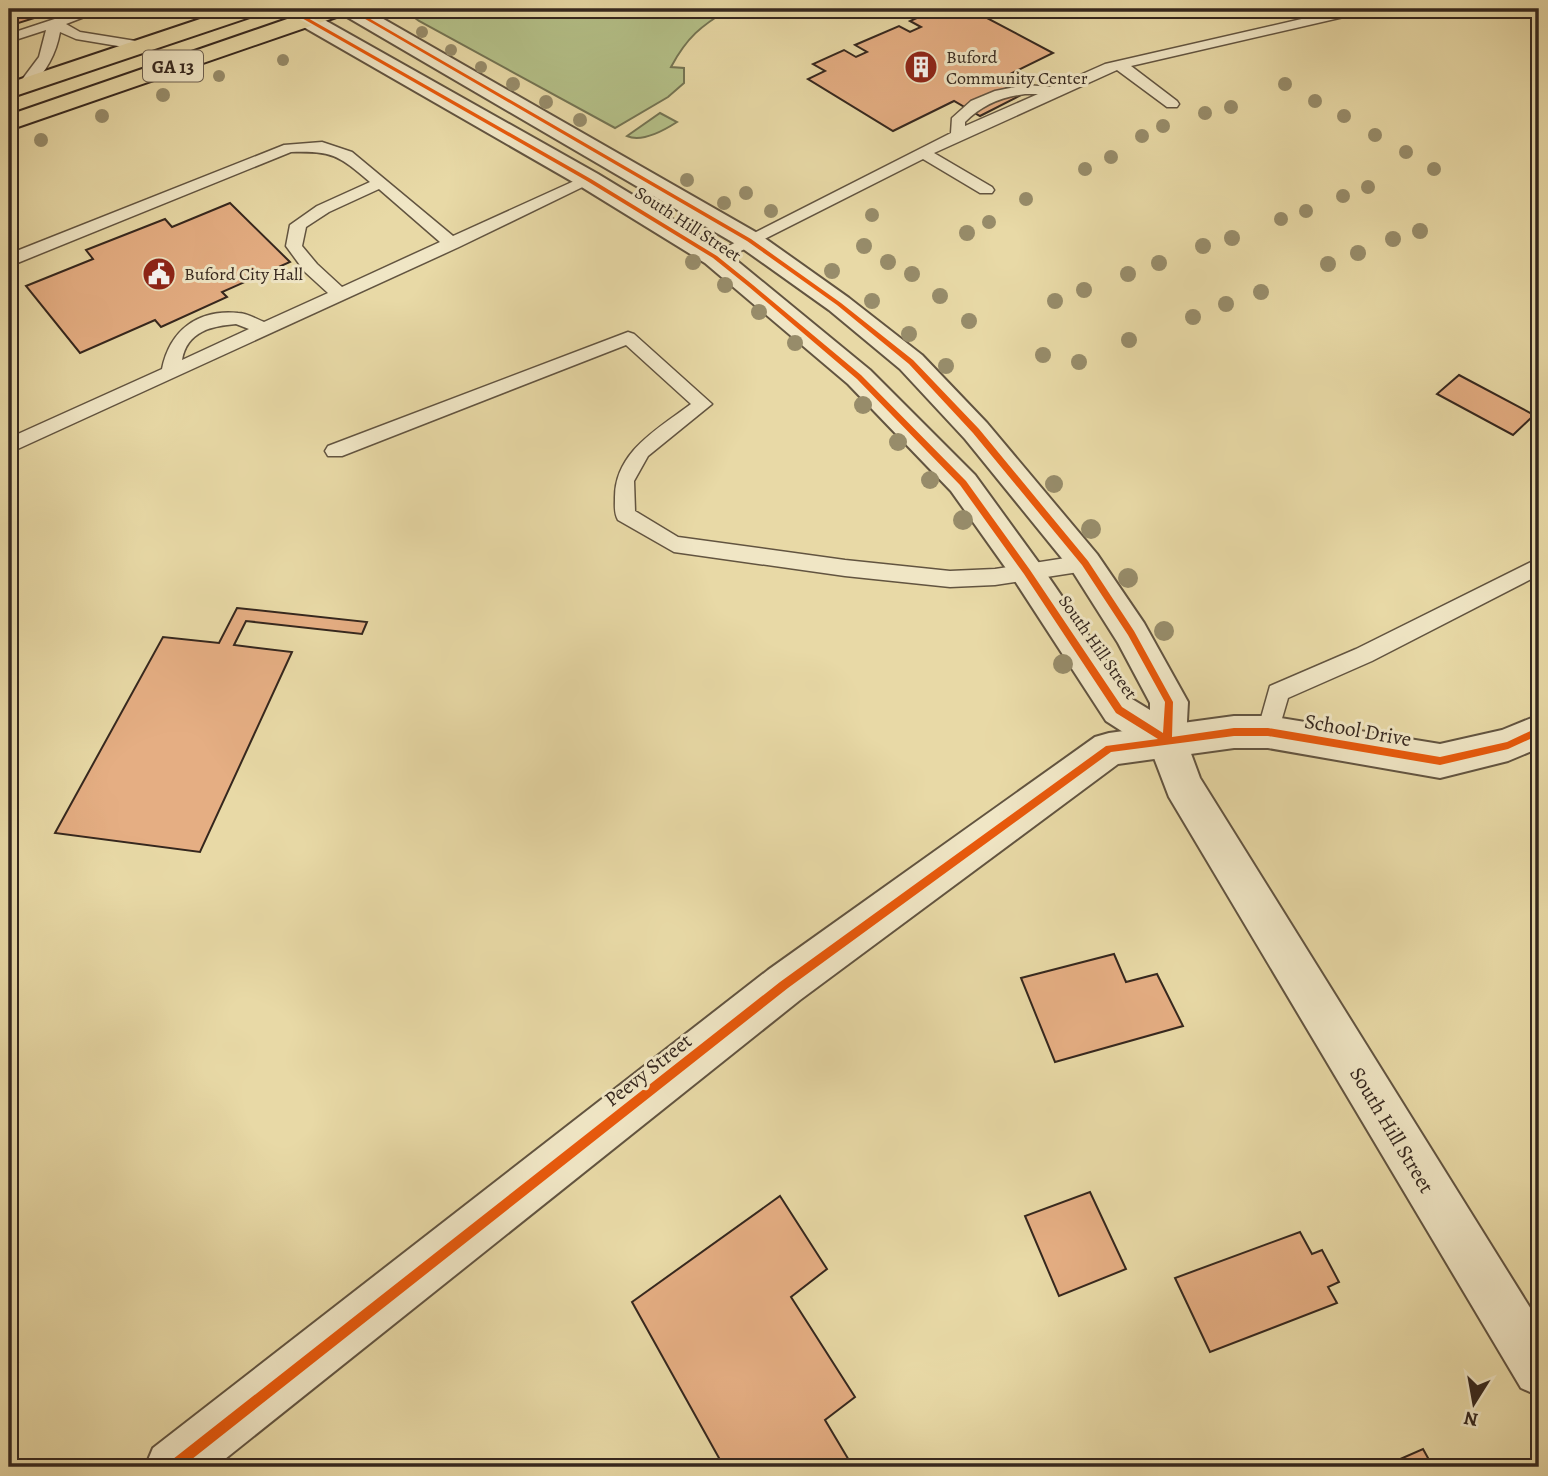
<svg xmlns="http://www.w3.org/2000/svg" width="1548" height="1476" viewBox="0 0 1548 1476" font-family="Alegreya,serif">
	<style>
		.green { fill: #b4c088; stroke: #747453; stroke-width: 2 }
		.building { fill: #e5ae83; stroke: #35271e; stroke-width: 2 }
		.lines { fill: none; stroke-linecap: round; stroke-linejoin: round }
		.service-casing { stroke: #625440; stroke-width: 3 }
		.minor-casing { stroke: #625440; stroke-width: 4 }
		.tertiary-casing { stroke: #625440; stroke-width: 4 }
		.primary-casing { stroke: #35271e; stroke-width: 4 }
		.service { fill: #f0e6c5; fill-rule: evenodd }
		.minor { fill: #f0e6c5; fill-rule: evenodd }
		.tertiary { fill: #f0e6c5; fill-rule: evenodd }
		.primary { fill: #e8d9a6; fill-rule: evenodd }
		.cycleway-casing { stroke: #f0e6c5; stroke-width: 4 }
		.cycleway { fill: #e8590c; fill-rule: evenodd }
		.tree { fill: #978c6a }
		.labels { text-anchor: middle; stroke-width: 6; stroke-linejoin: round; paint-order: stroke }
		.far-poi-label { font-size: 18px; fill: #35271e; stroke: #f0e6c5; text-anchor: start }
		.far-street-label { font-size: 18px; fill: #35271e; stroke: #f0e6c5 }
		.shield { fill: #f0e6c5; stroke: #6d6050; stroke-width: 2 }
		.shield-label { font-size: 19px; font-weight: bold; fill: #35271e }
		.street-label { font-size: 21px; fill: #35271e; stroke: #f0e6c5 }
	</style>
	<rect width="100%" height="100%" fill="#e8d9a6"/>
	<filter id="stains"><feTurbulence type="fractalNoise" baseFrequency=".00286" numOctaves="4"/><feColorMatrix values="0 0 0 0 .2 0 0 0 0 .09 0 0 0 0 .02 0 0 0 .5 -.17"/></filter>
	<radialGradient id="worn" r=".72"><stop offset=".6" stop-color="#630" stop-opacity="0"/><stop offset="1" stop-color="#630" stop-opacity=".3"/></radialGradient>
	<path class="green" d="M412,9H729C701,26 687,37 671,67L684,68V83L668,97L615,128L419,21L411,15Z
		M660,113L677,122C663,131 642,143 627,136Z"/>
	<path class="building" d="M9,9H63L9,26Z
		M937,9H970L1053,53L996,81L1021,95L980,116L954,101L893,131L808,79L825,71L813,64L844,50L856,57L867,52L855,45L899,26L910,32L921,27L910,21Z
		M230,203L290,262L222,292L227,297L161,327L155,320L80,353L26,286L93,259L86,250L165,219L172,227Z
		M1459,375L1534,415L1513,435L1437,394Z
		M237,608L367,622L362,634L246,621L234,645L292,652L200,852L55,833L163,637L219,643Z
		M1114,954L1126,982L1157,974L1183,1026L1055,1062L1021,978Z
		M1090,1192L1126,1269L1059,1296L1025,1216Z
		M780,1196L827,1269L791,1297L855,1397L825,1420L853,1467H724L632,1302Z
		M1300,1232L1312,1254L1322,1250L1339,1282L1328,1287L1337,1303L1210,1352L1175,1278Z
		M9,1334L18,1362L9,1369Z
		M1423,1449L1433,1467H1382Z"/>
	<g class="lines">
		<defs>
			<path id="service" d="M85,9H105L66,24L80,32L142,42L149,46L142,50L76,39L60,32C56,55 46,71 30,88H20L18,85L39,57L46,30L9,42V34Z
				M1345,9H1368L1361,13L1131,66L1177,101L1179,104L1177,107H1167L1117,70L934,153L992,187L994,190L992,193H980L923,159L721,261L715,262L707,257L951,133L952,118L971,101L995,91L1025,85L1053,87L1105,64ZM1025,94H1038L965,126V122C982,105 1001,97 1025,94Z
				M322,142L352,152L453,236L583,177H595L597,180L459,247L9,453V438L162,369C170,330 198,309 238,313C247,313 256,319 264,322L328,293L305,272L286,246L290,225L317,206L370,182C338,155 333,151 291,152L15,264L9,265V254L284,145ZM379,189L440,242L342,287L317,264L302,246L306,227L329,212ZM236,324L249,329L182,360C187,331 212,326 236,324Z
				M628,332L634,334L712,404L648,456L634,481L635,511L678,537L845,560L950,571L995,569L1085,555L1092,558L1095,563L1092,568L1085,571L995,585L950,587L845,576L674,552L618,520C614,513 615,506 615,499C614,452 658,429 691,404L626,345L342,456H328L325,451L328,446Z
				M1539,558V575L1372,661L1288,698L1276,739L1268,741L1260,739L1257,732L1270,686L1356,649Z"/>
			<path id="minor" d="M1539,715V748L1508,761L1440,778L1268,748H1234L1118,764L800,1000L215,1467H145L153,1448L768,970L1095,737L1109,733L1234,716H1268L1440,744L1502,730Z"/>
			<path id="tertiary" d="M278,9H305L598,174L725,251L870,370L975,475L1039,563L1132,699L1150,710V703L1118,643L1073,572L965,439L900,369L829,310L739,246L342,14L339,9H366L759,234L849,298L922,355L987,423L1097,554L1144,623L1188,702L1186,740L1200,778L1539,1322V1396L1521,1388L1169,797L1151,750L1106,721L1015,581L951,491L848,384L705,263L580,186L281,14Z"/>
			<path id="primary" d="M230,9H262L259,14L9,98V83Z
				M316,9H348L345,14L9,130V115Z"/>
		</defs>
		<use href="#service" class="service-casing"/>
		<use href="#minor" class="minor-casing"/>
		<use href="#tertiary" class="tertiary-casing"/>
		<use href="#primary" class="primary-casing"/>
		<use href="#service" class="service"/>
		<use href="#minor" class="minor"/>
		<use href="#tertiary" class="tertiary"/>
		<use href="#primary" class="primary"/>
		<defs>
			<path id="cycleway" d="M286,9H292L591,179L717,256L753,285L861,375L966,481L1030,570L1122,707L1163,733L1165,702L1128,635L1082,565L973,433L909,364L837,305L747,241L348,9H353L751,239L841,303L913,360L979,429L1088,561L1134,631L1173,702L1172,737L1234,728H1268L1440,757L1507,742L1539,727V735L1508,749L1440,765L1268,736H1234L1111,752L788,988L182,1467H166L168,1463L780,982L1106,746L1158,739L1116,713L1024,574L960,485L857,379L749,287L713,258L587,181Z"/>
		</defs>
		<use href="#cycleway" class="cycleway-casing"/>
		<use href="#cycleway" class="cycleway"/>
	</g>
	<g class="tree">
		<circle cx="422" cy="32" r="6"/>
		<circle cx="451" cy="50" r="6"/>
		<circle cx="283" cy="60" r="6"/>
		<circle cx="481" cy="67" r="6"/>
		<circle cx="219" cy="76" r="6"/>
		<circle cx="513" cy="84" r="7"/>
		<circle cx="1285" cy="84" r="7"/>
		<circle cx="163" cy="95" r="7"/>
		<circle cx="1315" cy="101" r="7"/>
		<circle cx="546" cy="102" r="7"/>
		<circle cx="1231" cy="107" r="7"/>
		<circle cx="1205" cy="113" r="7"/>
		<circle cx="102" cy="116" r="7"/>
		<circle cx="1344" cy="116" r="7"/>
		<circle cx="580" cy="120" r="7"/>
		<circle cx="1163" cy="126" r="7"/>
		<circle cx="1375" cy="135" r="7"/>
		<circle cx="1142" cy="136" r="7"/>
		<circle cx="41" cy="140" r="7"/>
		<circle cx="1406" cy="152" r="7"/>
		<circle cx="1111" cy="157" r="7"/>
		<circle cx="1085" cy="169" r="7"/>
		<circle cx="1434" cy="169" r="7"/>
		<circle cx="687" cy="180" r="7"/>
		<circle cx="1368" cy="187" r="7"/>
		<circle cx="746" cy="193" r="7"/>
		<circle cx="1343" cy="196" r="7"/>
		<circle cx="1026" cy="199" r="7"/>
		<circle cx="724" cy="203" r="7"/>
		<circle cx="771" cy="211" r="7"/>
		<circle cx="1306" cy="211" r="7"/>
		<circle cx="872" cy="215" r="7"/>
		<circle cx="1281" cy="219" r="7"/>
		<circle cx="989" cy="222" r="7"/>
		<circle cx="1420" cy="231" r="8"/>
		<circle cx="967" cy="233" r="8"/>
		<circle cx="1232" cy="238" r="8"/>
		<circle cx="1393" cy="239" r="8"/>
		<circle cx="864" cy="246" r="8"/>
		<circle cx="1203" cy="246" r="8"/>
		<circle cx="1358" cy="253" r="8"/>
		<circle cx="693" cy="262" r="8"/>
		<circle cx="888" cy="262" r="8"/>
		<circle cx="1159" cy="263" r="8"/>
		<circle cx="1328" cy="264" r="8"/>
		<circle cx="832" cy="271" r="8"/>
		<circle cx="912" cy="274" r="8"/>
		<circle cx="1128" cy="274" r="8"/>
		<circle cx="725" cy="285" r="8"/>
		<circle cx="1084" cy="290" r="8"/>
		<circle cx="1261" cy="292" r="8"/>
		<circle cx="940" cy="296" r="8"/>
		<circle cx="872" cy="301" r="8"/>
		<circle cx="1055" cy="301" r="8"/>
		<circle cx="1226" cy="304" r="8"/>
		<circle cx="759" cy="312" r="8"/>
		<circle cx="1193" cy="317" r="8"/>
		<circle cx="969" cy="321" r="8"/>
		<circle cx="909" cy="334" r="8"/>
		<circle cx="1129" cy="340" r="8"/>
		<circle cx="795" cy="343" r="8"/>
		<circle cx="1043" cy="355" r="8"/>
		<circle cx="1079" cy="362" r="8"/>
		<circle cx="946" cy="366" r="8"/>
		<circle cx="863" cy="405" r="9"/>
		<circle cx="898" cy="442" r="9"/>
		<circle cx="930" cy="480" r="9"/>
		<circle cx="1054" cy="484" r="9"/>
		<circle cx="963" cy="520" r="10"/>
		<circle cx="1091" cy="529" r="10"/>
		<circle cx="1128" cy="578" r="10"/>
		<circle cx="1164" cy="631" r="10"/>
		<circle cx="1063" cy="664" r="10"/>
	</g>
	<defs>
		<symbol id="building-disc" viewBox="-11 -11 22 22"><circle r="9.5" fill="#8f2418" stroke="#f0e6c5"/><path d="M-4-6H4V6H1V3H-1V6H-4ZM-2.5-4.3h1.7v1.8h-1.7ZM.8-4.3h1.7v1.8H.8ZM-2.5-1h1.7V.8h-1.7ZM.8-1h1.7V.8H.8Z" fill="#fff"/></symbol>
		<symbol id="civic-disc" viewBox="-11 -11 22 22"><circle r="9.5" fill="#8f2418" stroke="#f0e6c5"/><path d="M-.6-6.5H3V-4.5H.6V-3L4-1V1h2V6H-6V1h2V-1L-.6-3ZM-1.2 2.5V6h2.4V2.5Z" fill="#fff"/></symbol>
	</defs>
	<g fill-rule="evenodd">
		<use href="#building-disc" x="902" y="48" width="38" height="38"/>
		<use href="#civic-disc" x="140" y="255" width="38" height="38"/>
	</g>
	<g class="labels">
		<g class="far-poi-label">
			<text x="946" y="63">Buford<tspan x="946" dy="21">Community Center</tspan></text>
			<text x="184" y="280">Buford City Hall</text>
		</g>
		<g class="far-street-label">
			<text transform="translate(688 224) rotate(33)" y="6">South Hill Street</text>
			<text transform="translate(1098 647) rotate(55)" y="6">South Hill Street</text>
		</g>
		<rect class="shield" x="143" y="50.5" width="60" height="31" rx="5"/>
		<g class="shield-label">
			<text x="173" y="73">GA 13</text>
		</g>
		<g class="street-label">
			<text transform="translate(1358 730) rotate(10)" y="7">School Drive</text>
			<text transform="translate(648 1070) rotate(-38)" y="7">Peevy Street</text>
			<text transform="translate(1392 1130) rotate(59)" y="7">South Hill Street</text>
		</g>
	</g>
	<rect width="1548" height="1476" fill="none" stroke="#e8d9a6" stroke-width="35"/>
	<rect x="10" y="10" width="1527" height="1455" fill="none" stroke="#35271e" stroke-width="3.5"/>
	<rect x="18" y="18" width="1513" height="1441" fill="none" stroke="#35271e" stroke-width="2"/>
	<g transform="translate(1474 1403) rotate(191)" stroke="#f0e6c5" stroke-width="5" paint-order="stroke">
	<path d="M0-5L12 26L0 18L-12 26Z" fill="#35271e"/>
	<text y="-10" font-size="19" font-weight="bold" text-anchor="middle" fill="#35271e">N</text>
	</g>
	<rect width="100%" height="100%" filter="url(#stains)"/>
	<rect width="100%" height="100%" fill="url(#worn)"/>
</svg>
